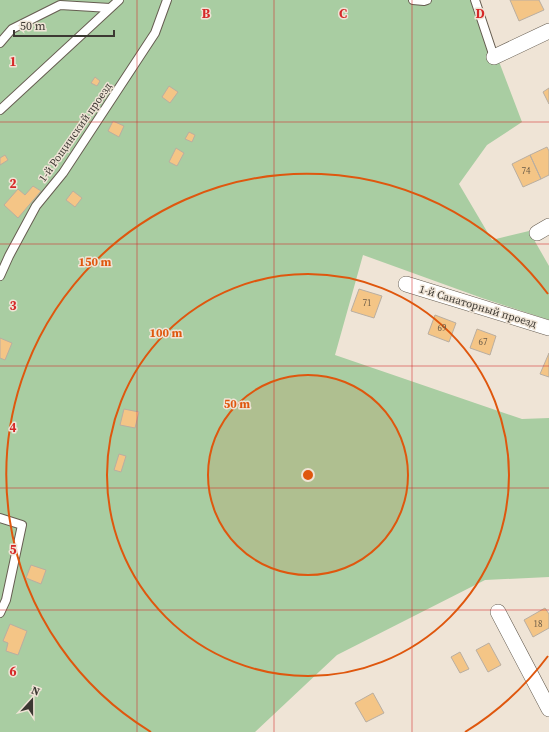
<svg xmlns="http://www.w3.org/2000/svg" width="549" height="732" viewBox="0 0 549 732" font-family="'Source Serif 4',serif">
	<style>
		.green { fill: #a9cda2 }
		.building { fill: #f4c586; stroke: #b9aea1 }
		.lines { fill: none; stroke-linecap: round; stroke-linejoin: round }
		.lane-casing { stroke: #665d51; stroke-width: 10 }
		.street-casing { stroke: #665d51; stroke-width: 16 }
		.lane { stroke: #fff; stroke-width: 8 }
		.street { stroke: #fff; stroke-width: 15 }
		.grid { fill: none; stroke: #d62828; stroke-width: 1; stroke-opacity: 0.55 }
		.ring { fill: none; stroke: #df570e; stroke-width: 2 }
		.labels { text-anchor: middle; stroke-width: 3; stroke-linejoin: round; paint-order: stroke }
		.number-label { font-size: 9px; fill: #6a5b47 }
		.street-label { font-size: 11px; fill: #3c3832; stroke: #efe4d6 }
		.grid-label { font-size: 13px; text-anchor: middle; font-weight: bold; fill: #d62828; stroke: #efe4d6; stroke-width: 3; stroke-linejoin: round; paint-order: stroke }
		.centre { fill: #df570e; stroke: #efe4d6; stroke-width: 2 }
		.ring-label { font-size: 12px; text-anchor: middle; font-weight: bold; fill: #df570e; stroke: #efe4d6; stroke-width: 3; stroke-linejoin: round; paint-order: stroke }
	</style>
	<rect width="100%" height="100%" fill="#efe4d6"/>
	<path class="green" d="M0,0H478L498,59L522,122L487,145L459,184L492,240L529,231L549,266V320L482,298L363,255L335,355L522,419L549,418V577L485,580L337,655L255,732H0Z"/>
	<path class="building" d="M510,0H539L544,10L519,21Z
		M95,77L100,81L97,86L91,83Z
		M169,86L178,92L170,103L162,97Z
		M549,88V104L543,92Z
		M113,121L124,126L119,137L108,131Z
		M189,132L195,135L192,142L185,139Z
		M547,147L549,151V175L541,179L530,155Z
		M176,148L184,153L177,166L169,162Z
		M5,155L8,160L0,165V158Z
		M530,155L541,179L523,187L512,164Z
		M33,186L41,191L18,218L4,205L18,189L25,195Z
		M73,191L82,198L75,207L66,200Z
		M359,289L382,296L374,318L351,311Z
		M435,315L456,323L449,342L428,334Z
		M477,329L496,336L490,355L470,348Z
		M0,338L12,343L5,360L0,358Z
		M549,353V377L540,374Z
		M124,409L139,412L135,428L120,425Z
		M119,454L126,456L121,472L114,470Z
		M31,565L46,570L41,584L26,578Z
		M545,608L549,614V628L533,637L524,620Z
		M10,624L27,631L18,655L6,651L8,643L3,641Z
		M489,643L501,665L488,672L476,650Z
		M460,652L469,669L460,673L451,657Z
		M373,693L384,713L366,722L355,703Z"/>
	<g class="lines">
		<defs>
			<path id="lane" d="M413,0L424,1L427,0
				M475,0L494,57
				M0,43L12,29L60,5L110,8
				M0,110L119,0
				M0,276L9,256L36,206L63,173L155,33L167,0
				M0,518L22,525L6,600L0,613"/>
			<path id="street" d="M494,57L549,31
				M537,233L549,226
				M406,284L549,328
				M498,612L549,709"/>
		</defs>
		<use href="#lane" class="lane-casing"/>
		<use href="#street" class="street-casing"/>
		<use href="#lane" class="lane"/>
		<use href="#street" class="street"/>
	</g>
	<path class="grid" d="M137,0V732M274,0V732M412,0V732M0,122H549M0,244H549M0,366H549M0,488H549M0,610H549"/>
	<circle cx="308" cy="475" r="100" fill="#df570e" fill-opacity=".12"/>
	<g class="ring">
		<circle cx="308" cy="475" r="100"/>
		<circle cx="308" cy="475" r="201"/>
		<path d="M548 656A301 301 0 0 1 465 732M151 732A301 301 0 1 1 548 294"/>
	</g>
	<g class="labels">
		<g class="number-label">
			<text x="526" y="174">74</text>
			<text x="367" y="306">71</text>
			<text x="442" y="331">69</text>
			<text x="483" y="345">67</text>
			<text x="538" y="627">18</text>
		</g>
		<g class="street-label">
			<text transform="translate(75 132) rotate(-55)" y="4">1-й Рощинский проезд</text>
			<text transform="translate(478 306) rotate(17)" y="4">1-й Санаторный проезд</text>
		</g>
	</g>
	<g class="grid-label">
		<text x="206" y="18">B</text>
		<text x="343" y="18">C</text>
		<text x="480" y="18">D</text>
		<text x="13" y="66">1</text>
		<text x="13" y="188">2</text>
		<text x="13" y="310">3</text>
		<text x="13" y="432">4</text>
		<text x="13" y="554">5</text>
		<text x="13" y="676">6</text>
	</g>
	<circle cx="308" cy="475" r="6" class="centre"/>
	<g class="ring-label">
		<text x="95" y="266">150 m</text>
		<text x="166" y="337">100 m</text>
		<text x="237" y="408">50 m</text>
	</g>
	<g transform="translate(32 700) rotate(21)" stroke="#efe4d6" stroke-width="3" paint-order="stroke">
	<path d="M0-3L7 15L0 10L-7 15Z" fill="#3c3832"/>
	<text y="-6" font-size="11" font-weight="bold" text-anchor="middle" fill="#3c3832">N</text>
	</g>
	<path d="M14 30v6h100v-6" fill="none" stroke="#3c3832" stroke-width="2"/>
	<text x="20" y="30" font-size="12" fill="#3c3832" stroke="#efe4d6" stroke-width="3" paint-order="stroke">50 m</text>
</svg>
